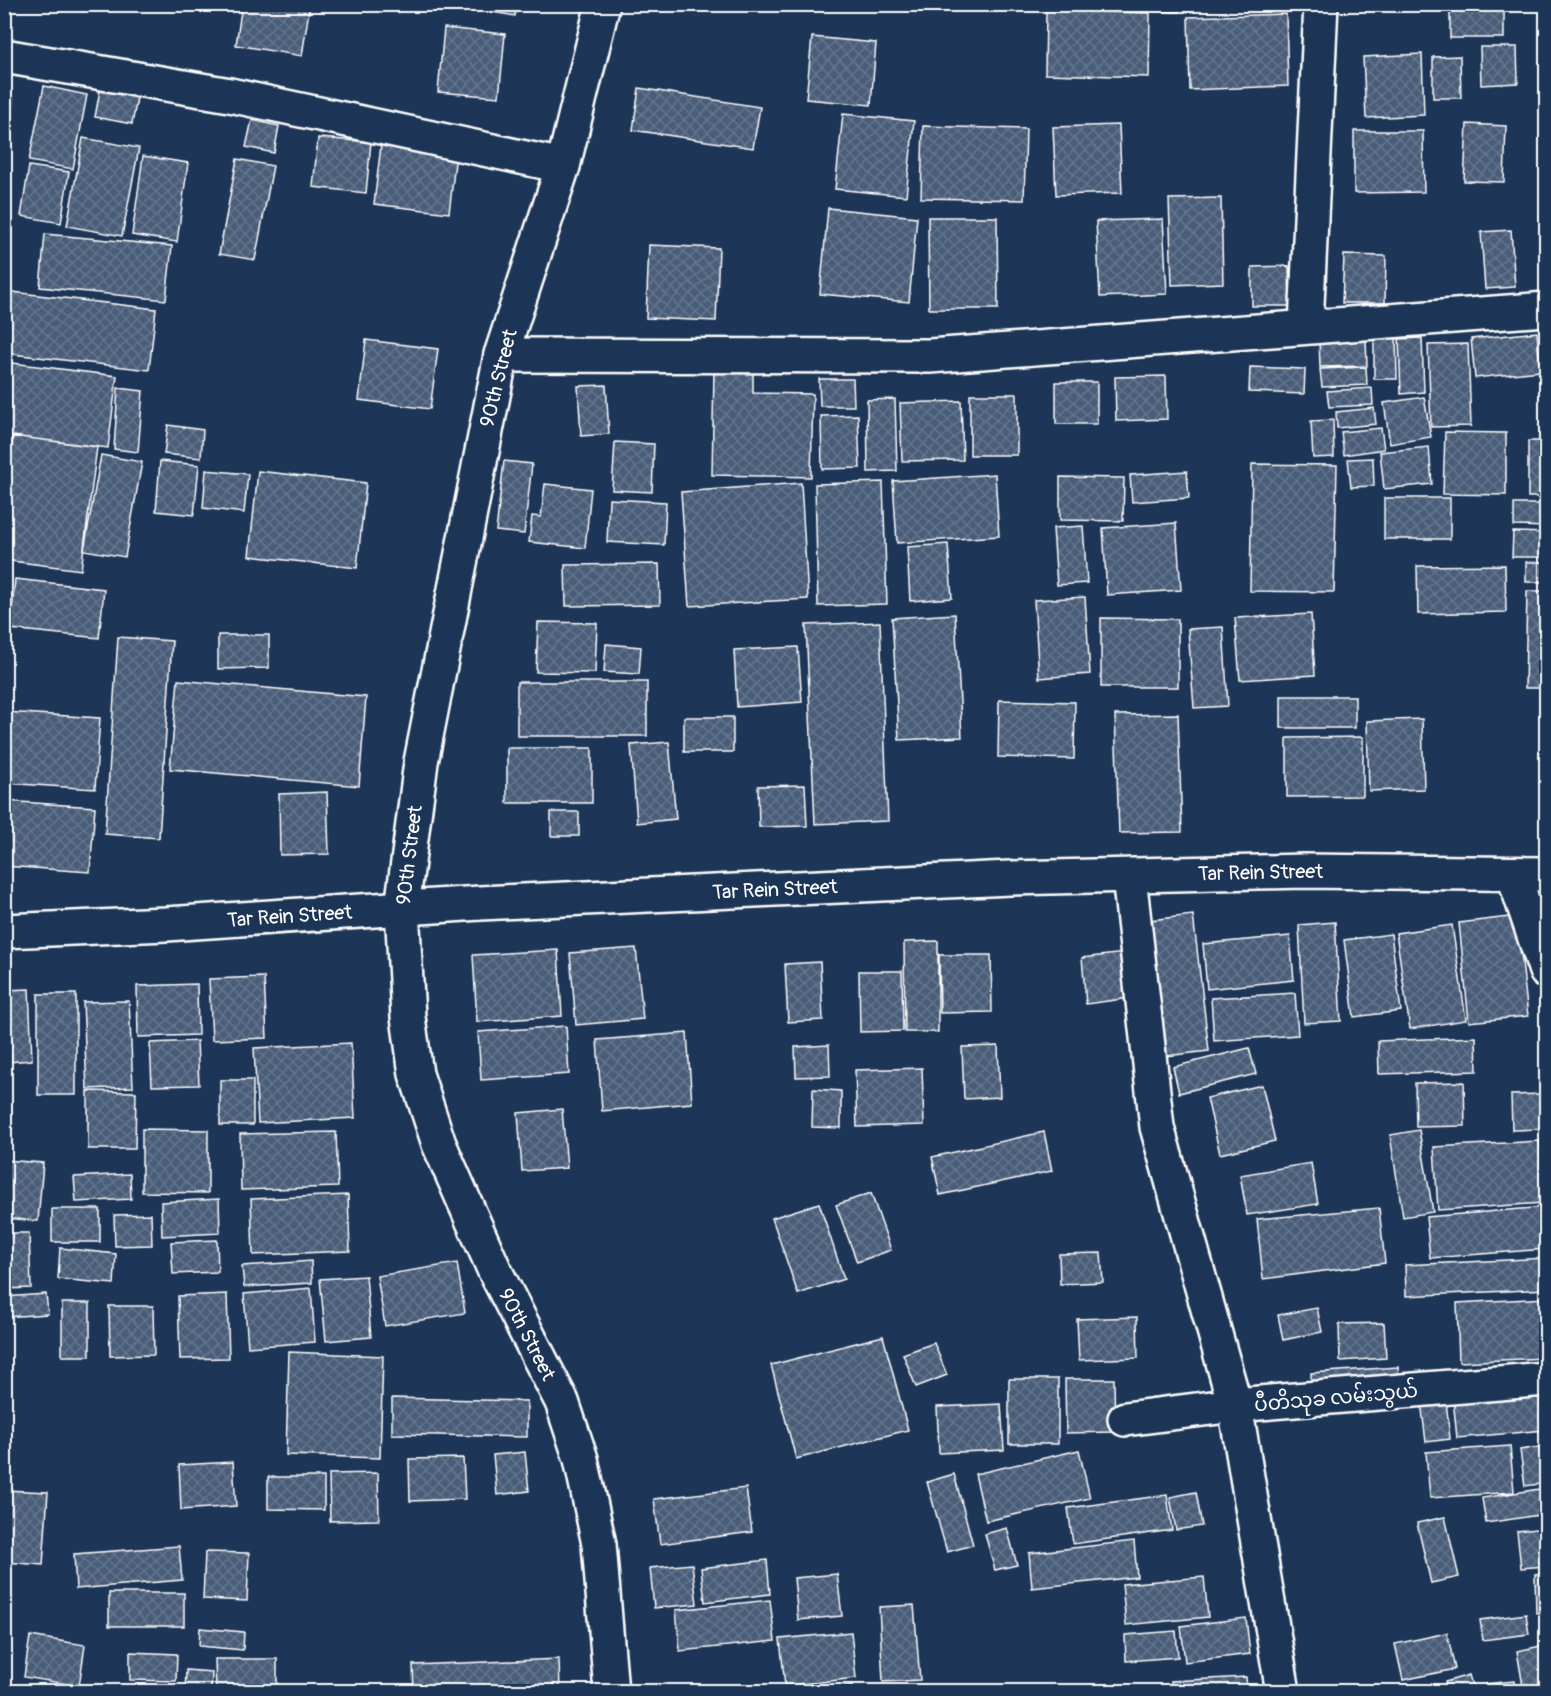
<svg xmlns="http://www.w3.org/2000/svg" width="1551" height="1696" viewBox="0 0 1551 1696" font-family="Pangolin,'Noto Sans Myanmar',sans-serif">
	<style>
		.building { fill: url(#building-cross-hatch); stroke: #fff; stroke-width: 1.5 }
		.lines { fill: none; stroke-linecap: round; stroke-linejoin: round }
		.street-casing { stroke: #fff; stroke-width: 38 }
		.street { stroke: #1d3557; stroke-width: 33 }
		.labels { text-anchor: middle; stroke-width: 6; stroke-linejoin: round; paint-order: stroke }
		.street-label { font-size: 20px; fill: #fff; stroke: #1d3557 }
	</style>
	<defs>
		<pattern id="building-cross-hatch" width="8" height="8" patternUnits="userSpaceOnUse" patternTransform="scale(1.5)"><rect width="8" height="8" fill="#4a5d79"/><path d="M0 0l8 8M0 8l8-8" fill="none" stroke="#65758d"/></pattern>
	</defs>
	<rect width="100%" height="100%" fill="#1d3557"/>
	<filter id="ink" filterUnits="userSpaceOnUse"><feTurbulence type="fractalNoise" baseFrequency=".0167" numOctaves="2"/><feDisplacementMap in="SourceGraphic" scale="12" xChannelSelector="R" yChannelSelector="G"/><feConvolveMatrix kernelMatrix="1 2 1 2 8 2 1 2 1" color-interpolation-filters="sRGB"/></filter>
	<g filter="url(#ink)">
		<path class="building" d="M242,4H310L302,56L236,45Z
			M445,4H517L515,16Z
			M1049,4H1179V12L1049,7Z
			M1046,10L1150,13L1149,77L1045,74Z
			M1450,11H1504V38H1450Z
			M1286,14L1288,86L1190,90L1188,17Z
			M444,28L505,34L499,97L438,92Z
			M812,37L876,43L871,105L806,99Z
			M1480,47H1517L1518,83L1481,85Z
			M1422,54L1424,115L1366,118L1363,57Z
			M1460,56L1461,98H1433V57Z
			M44,86L87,95L73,169L29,161Z
			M639,88L760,107L753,148L633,130Z
			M100,90L137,98L132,124L95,117Z
			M4,97L13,98L10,151H4Z
			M843,114L914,121L906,196L835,189Z
			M252,120L279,126L274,153L246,147Z
			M1467,124L1506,126L1504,182L1464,181Z
			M1119,125L1122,193L1056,195L1053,127Z
			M923,126L1026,129L1024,200L921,198Z
			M1354,131H1423L1424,192L1354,193Z
			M83,138L139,148L122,236L67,226Z
			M318,138L371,142L366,193L313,187Z
			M381,145L456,154L449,213L374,204Z
			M143,156L188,163L177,242L132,235Z
			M237,159L273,166L255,260L219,254Z
			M29,166L69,172L61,223L21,216Z
			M1221,198L1223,283L1172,285L1169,199Z
			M828,208L917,217L909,302L820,294Z
			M928,217H997L998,309H929Z
			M1163,219L1167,294L1100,297L1096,221Z
			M1511,230L1515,287L1485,289L1481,232Z
			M45,234L172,246L166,300L40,287Z
			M649,245L719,248L716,321L646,318Z
			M1344,255L1386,256L1385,303H1342Z
			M1289,266L1290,306H1252V267Z
			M4,291L156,309L149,370L4,353Z
			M1537,332L1540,371L1475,378L1471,339Z
			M1366,338L1367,366L1320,367L1319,339Z
			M1374,338H1396L1397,379H1374Z
			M1422,338L1424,392L1401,394L1399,339Z
			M366,340L438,349L430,409L359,400Z
			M1468,344L1471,426L1431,427L1428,345Z
			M4,362L117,376L108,448L4,435Z
			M1250,367L1305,369L1304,394L1249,392Z
			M1366,367L1367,385L1322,387L1320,369Z
			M714,371L753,372V393L813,394L811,477L712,475Z
			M1166,376L1167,419L1116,421L1115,377Z
			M819,379H853L854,406H820Z
			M1056,382H1097V424H1056Z
			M606,385L609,434L581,436L578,386Z
			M118,388L143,391L138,452L114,449Z
			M1372,388L1373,405L1329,407L1327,391Z
			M970,394H1017V455H970Z
			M1424,397L1431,437L1390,444L1384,403Z
			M895,399L897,471L868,472L867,400Z
			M961,401L963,460L902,461L900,403Z
			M1374,408L1376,424L1337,428L1336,412Z
			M858,415L860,468L822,469L821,416Z
			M1333,420L1334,457L1313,458L1311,421Z
			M168,425L203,430L201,458L164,454Z
			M1381,428L1384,449L1344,455L1341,432Z
			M1445,432L1506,433V495L1443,494Z
			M13,436L97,447L81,570L4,560V469L9,470Z
			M1528,441H1546V497H1528Z
			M615,442L654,444L652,492L612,490Z
			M1429,447L1432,484L1384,489L1380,452Z
			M101,455L142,462L125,557L84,550Z
			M1373,458L1374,486L1351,487L1348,459Z
			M160,461L199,465L194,515L156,511Z
			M504,461L532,464L524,534L496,531Z
			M1252,464L1337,465L1334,592L1250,591Z
			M206,470L248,474L244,513L203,508Z
			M258,471L366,483L357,568L249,556Z
			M1187,471L1189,498L1132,502L1130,475Z
			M995,474L999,536L897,543L893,481Z
			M1060,477L1124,478L1123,521L1060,520Z
			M883,482L887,604L818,606L815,484Z
			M801,483L808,599L689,606L681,492Z
			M545,484L591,489L585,548L529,542L532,516L541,517Z
			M1384,498H1450V539H1384Z
			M609,499L666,502L664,545L607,542Z
			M1514,504H1546V527L1514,526Z
			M1176,523L1181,590L1107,595L1103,528Z
			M1083,526L1087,583L1057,585L1053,528Z
			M1513,532L1546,533V557H1512Z
			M948,544L952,598L910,601L907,547Z
			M1526,562H1546V582H1526Z
			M659,564L660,605L566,606L565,565Z
			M1505,565L1506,612L1418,614L1417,566Z
			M15,579L104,589L99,638L10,629Z
			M1527,591H1546V688H1525Z
			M1085,597L1090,674L1039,678L1034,600Z
			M955,614L962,737L899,740L892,618Z
			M1311,614L1315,675L1240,680L1235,618Z
			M1101,618L1178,619V687H1101Z
			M538,622L597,623L595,673L536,672Z
			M880,622L888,821L815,824L806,625Z
			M1223,627L1228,706L1194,708L1188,629Z
			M218,635H269V668L218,669Z
			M118,637L172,641L159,838L105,834Z
			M606,644L641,647L639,674L604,672Z
			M798,647L802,702L737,707L734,650Z
			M178,680L366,697L359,786L170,769Z
			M517,682H647V736H517Z
			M1281,696H1355V728H1281Z
			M999,700L1075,702L1074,759L998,757Z
			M4,712L100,718L95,789L4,783Z
			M1178,714L1182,832L1119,833L1115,715Z
			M684,717H733V752H684Z
			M1422,719L1424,789L1369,791L1367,721Z
			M1363,737V796L1287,797V738Z
			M669,742L676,819L637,823L631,745Z
			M507,748H592V803H507Z
			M805,785L807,826L759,827L758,786Z
			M327,792L329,854L280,855L279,794Z
			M4,801L95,807L90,872L4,866Z
			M551,812H579V836H551Z
			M1193,915L1209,1051L1157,1057L1141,921Z
			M1517,916L1528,1016L1469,1022L1459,923Z
			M1335,922L1341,1021L1304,1023L1299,925Z
			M1452,925L1466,1020L1410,1029L1396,933Z
			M1391,934L1401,1011L1354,1017L1344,940Z
			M1290,936L1294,980L1207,989L1203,944Z
			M938,941V1032H905L904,942Z
			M636,948L643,1019L576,1025L570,953Z
			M558,950L562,1016L477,1022L473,955Z
			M1125,953L1130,998L1086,1004L1082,958Z
			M939,955H991L992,1012L940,1013Z
			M820,962L823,1020L788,1022L785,964Z
			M859,971H902L903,1031L860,1032Z
			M264,977L267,1038L212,1040L209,979Z
			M197,984L198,1035L138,1037L137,986Z
			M29,989L32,1060L8,1062L5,990Z
			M1295,993L1298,1035L1214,1041L1211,998Z
			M38,994H76V1095H38Z
			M129,1001L133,1087L87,1089L83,1002Z
			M566,1026L569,1074L481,1080L478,1032Z
			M687,1033L692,1103L602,1111L597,1040Z
			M1476,1037L1477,1071L1379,1074L1378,1041Z
			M197,1041L199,1085L152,1086L150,1043Z
			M351,1043L355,1118L258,1123L254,1048Z
			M829,1045L830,1076L796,1077L795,1047Z
			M998,1046L1000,1097L964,1099L962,1047Z
			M1249,1048L1256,1074L1179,1093L1173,1067Z
			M922,1068L924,1125L857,1127L855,1070Z
			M220,1080H253V1125H220Z
			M1464,1082L1465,1126L1416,1127L1415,1083Z
			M1262,1085L1275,1141L1220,1154L1207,1098Z
			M813,1089L841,1091V1128L812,1127Z
			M88,1091L136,1092L135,1149H88Z
			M1544,1094L1546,1129L1512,1130L1511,1095Z
			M562,1109L567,1168L522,1171L518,1113Z
			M142,1129L208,1130V1193L142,1192Z
			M1419,1130L1433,1212L1403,1217L1390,1135Z
			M336,1132L338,1187L241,1190L240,1134Z
			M1044,1132L1052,1171L940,1195L932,1157Z
			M1540,1141L1544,1203L1438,1210L1434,1147Z
			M4,1160L43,1163L38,1221L4,1218Z
			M1311,1163L1318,1204L1247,1215L1240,1175Z
			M130,1174L131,1199L76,1202L74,1177Z
			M871,1193L891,1250L857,1262L836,1205Z
			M348,1195L350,1251L253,1255L251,1199Z
			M219,1199L220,1233L162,1236L161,1202Z
			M819,1203L844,1279L798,1294L772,1218Z
			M1546,1207V1249L1430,1258L1426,1217Z
			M1379,1208L1385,1263L1263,1279L1257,1219Z
			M52,1209H100V1242H52Z
			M151,1214L152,1245L115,1246L114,1215Z
			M4,1233H29L31,1288L4,1289Z
			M217,1240L218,1272L173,1274L171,1242Z
			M60,1248L116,1254L114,1284L58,1279Z
			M1101,1253L1103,1282L1060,1284L1059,1254Z
			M1546,1258V1289L1406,1296L1405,1265Z
			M311,1261L312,1283L244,1287L242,1266Z
			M457,1263L465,1313L385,1326L377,1276Z
			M366,1276L371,1337L326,1341L320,1279Z
			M311,1288L315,1342L248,1347L244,1294Z
			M46,1294L48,1314L4,1317V1297Z
			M227,1294L229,1358L180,1359L178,1296Z
			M1546,1298V1358L1459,1362L1457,1303Z
			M62,1303H90V1356H62Z
			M109,1306H153L154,1355L110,1356Z
			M1317,1308L1322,1332L1283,1340L1278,1315Z
			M1137,1317L1138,1358L1079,1360L1077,1319Z
			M1384,1323L1386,1358L1340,1361L1339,1324Z
			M883,1336L908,1430L796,1459L771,1365Z
			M934,1343L947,1375L916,1387L903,1354Z
			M289,1352L383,1356L380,1458L286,1455Z
			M1398,1367L1399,1385L1311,1389V1373Z
			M1009,1379H1058V1444H1009Z
			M1065,1379H1114L1115,1432L1066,1433Z
			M1546,1380V1430L1457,1438L1452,1389Z
			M1445,1391L1450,1439L1426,1442L1420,1394Z
			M392,1398L527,1401V1437L392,1434Z
			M1001,1404L1004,1450L939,1453L937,1407Z
			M1510,1446L1514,1492L1430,1498L1426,1452Z
			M1546,1446V1483L1525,1486L1520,1450Z
			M1079,1450L1090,1498L986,1521L975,1474Z
			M525,1452L529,1491L497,1495L493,1455Z
			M463,1458L465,1499L410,1501L409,1459Z
			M233,1462L236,1506L181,1510L179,1465Z
			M378,1473L379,1520L330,1521L329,1474Z
			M954,1474L973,1545L947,1552L927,1482Z
			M268,1477H324V1510L268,1509Z
			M746,1488L752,1532L660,1544L654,1499Z
			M1546,1488V1514L1486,1523L1482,1498Z
			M4,1490L48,1492L43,1565L4,1562Z
			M1196,1492L1202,1526L1176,1530L1170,1497Z
			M1167,1495L1172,1530L1073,1544L1068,1508Z
			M1445,1517L1459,1577L1431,1583L1417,1523Z
			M1007,1528L1017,1565L995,1570L985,1534Z
			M1546,1528V1566L1521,1568L1517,1531Z
			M1134,1541L1137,1577L1032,1588L1029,1553Z
			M179,1546L182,1580L76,1589L74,1554Z
			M205,1552L249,1553L247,1601L203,1599Z
			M767,1560L770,1594L705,1602L701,1568Z
			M692,1564L697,1604L654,1608L650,1568Z
			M1546,1573V1612L1536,1613L1535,1574Z
			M837,1574L842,1616L798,1620L794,1578Z
			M1204,1577L1208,1617L1126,1625L1122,1584Z
			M109,1593H184V1626H109Z
			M770,1600L775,1641L680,1651L676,1610Z
			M914,1605L920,1680L883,1682L879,1607Z
			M1526,1614L1529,1634L1483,1640L1480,1620Z
			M1246,1618L1250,1654L1185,1662L1181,1626Z
			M200,1628L244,1632L243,1650L199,1646Z
			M1176,1631L1178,1657L1126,1661L1125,1635Z
			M851,1632L856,1678L785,1686L780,1639Z
			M1447,1633L1455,1669L1403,1680L1395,1644Z
			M30,1636L85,1645L79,1686L24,1677Z
			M1546,1645V1692H1524L1517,1651Z
			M130,1652L177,1654L176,1681L130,1680Z
			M215,1659H277V1692H216Z
			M559,1659L560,1692H414L413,1665Z
			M186,1670L212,1672L211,1692H185Z
			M1469,1675L1474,1692H1447L1445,1682Z
			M1246,1677L1247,1692H1172L1171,1681Z
			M1514,1681L1516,1692H1486L1485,1684Z
			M852,1685L853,1692H801Z
			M128,1687H178V1692H128Z"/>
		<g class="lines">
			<defs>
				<g id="street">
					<path id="s1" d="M603,4L563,166L501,355L421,762L402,908L408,1017L416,1074L439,1144L494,1269L562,1402L581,1459L599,1544L611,1692"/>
					<path d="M4,56L230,95L563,166"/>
					<path d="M1306,326L1321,4"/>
					<path d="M501,355L930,356L1546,309"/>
					<path d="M1129,876L1157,1127L1235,1405L1283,1692"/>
					<path d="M1514,876L1546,971"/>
					<path id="s2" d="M4,931L166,924L480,903L1010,878L1305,871L1546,874"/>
					<path d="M1125,1419L1235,1405L1546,1379"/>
				</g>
			</defs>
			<use href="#street" class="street-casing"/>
			<use href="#street" class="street"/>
		</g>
	</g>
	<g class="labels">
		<g class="street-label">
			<text transform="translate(498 378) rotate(-76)" y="7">90th Street</text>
			<text transform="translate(409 855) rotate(-83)" y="7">90th Street</text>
			<text dy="7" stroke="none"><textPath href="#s2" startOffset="1258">Tar Rein Street</textPath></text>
			<text dy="7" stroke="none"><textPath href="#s2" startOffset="772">Tar Rein Street</textPath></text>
			<text dy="7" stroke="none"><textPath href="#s2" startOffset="286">Tar Rein Street</textPath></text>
			<text dy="7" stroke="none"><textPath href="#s1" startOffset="1378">90th Street</textPath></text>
			<text transform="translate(1336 1397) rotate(-5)" y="7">ပီတိသုခ လမ်းသွယ်</text>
		</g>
	</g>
	<rect width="1551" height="1696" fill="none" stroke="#1d3557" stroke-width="24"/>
	<rect x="12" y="12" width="1527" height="1672" fill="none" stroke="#fff" stroke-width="2" filter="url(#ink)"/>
</svg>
